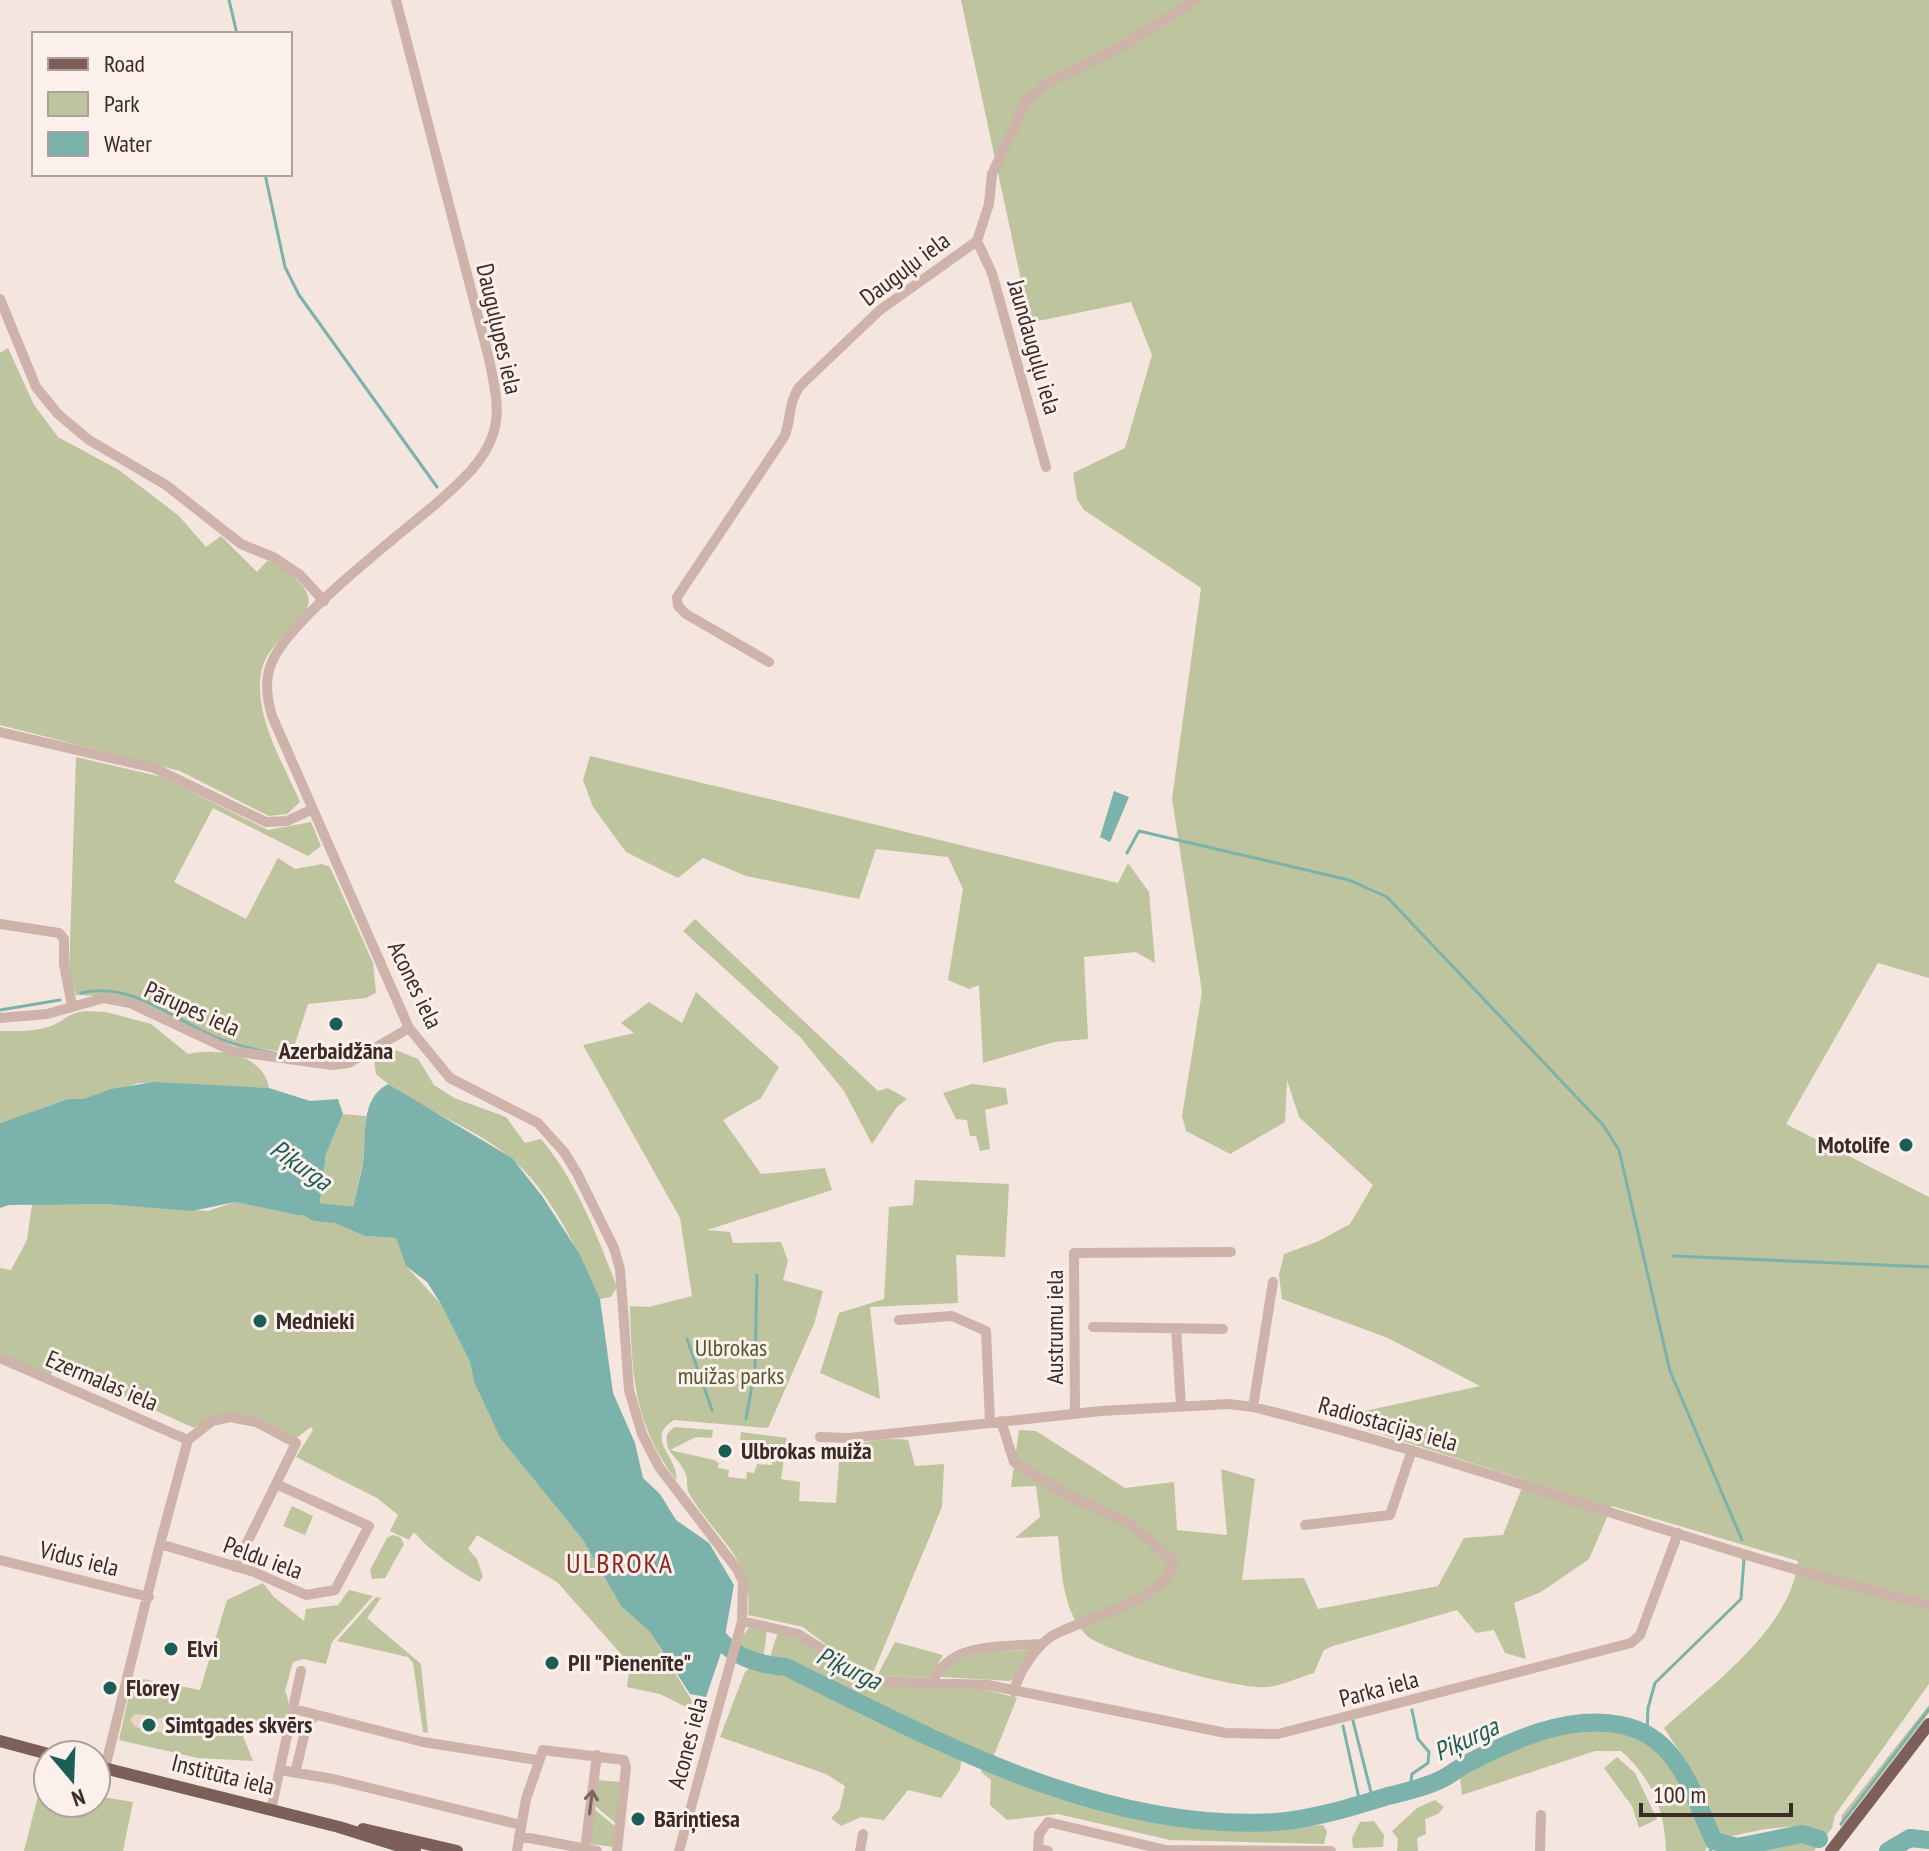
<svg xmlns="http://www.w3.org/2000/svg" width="1929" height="1851" viewBox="0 0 1929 1851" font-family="'PT Sans Narrow',sans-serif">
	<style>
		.green { fill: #bec49d }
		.plaza { fill: #ecd3c4 }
		.water { fill: #7bb2ab }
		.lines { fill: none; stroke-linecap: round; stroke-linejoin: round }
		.stream { stroke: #7bb2ab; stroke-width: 3 }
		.river { stroke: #7bb2ab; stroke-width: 18 }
		.minor { stroke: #cdb3a9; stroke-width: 10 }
		.major { stroke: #7c5f59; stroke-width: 12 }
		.oneway { stroke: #7c6863 }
		.poi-dot { fill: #1c5d56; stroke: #fbf0eb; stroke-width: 3 }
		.labels { text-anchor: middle; stroke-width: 6; stroke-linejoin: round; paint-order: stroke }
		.street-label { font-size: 24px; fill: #3a2b29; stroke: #fbf0eb }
		.poi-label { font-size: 24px; font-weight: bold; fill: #3a2b29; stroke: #fbf0eb; text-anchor: start }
		.park-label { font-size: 24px; fill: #51592b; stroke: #fbf0eb }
		.water-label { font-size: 26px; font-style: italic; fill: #1c5d56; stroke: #fbf0eb }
		.quarter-label { font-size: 28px; letter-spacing: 2px; fill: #8d241e; stroke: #fbf0eb }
	</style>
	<rect width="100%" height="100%" fill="#f4e5de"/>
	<path class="green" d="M961,0H1929V978L1878,963L1786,1124L1929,1197V1684L1835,1815L1832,1828L1825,1837C1800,1816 1749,1834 1720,1838L1686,1761L1664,1728C1711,1685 1791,1629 1798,1561L1612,1506L1589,1559L1541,1592L1514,1603L1526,1659L1505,1653L1494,1630L1476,1633L1457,1610L1333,1646L1324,1650L1314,1673C1299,1677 1282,1686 1267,1687C1241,1691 1101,1652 1085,1634C1061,1607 1062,1569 1058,1536L1015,1538L1040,1517L1036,1486L1011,1487L1019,1430L1036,1431L1125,1488L1174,1482L1177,1530L1227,1535L1221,1469L1255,1479L1242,1580L1304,1578L1318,1609L1438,1586L1464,1538L1503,1535L1525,1480L1359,1427L1365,1411L1480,1386L1388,1338L1282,1299L1279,1275L1284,1254L1319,1241L1350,1224L1373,1185L1299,1117L1287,1080L1285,1122L1230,1154L1186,1131L1182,1116L1202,992L1172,799L1201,588L1084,510L1077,499L1073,473L1125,448L1152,355L1131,302L1033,322L1027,308Z
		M8,348L34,405L58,437L119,470L179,516L206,547L221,536L257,572L267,561C279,563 290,573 298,581C305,588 312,598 307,608C295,636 261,641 260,685C259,725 285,767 300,802L287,814L269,816L180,771L0,725V353Z
		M590,756L1118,883L1128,863L1149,892L1155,963L1136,952L1084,957L1088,1039L1054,1042L983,1063L979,985L969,989L948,980L963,889L948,857L876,849L859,899L746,876L703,858L678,878L626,852L593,807L583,780Z
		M76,757L162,777L268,830L311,822L321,846L308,856L213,808L174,882L246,919L278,858L295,869L322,864L330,867L373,963L376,993L366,998L308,1004L292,1053L235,1045L204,1035L125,997L76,995L69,974Z
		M695,919L878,1091L888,1088L907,1099L897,1107L872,1144L844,1091L801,1038L683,931Z
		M696,992L779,1067L761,1098L723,1120L761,1174L825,1168L832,1190L707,1230L730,1232L733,1243L781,1242L788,1261L783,1280L823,1291L814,1324L768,1428L674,1420C643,1439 680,1458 676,1480C633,1423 632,1374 630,1306L649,1307L692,1296L680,1218L583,1045L634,1033L621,1023L649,1002L682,1023Z
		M85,1011L106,1012L151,1024L188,1054C218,1048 263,1053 269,1088L139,1083L84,1099H68L0,1123V1031C17,1031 35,1032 51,1026C67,1020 63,1015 85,1011Z
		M396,1050L418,1059L434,1085L454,1098L506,1117L525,1143L541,1139C577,1182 597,1235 617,1287L611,1297L600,1299C578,1252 552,1193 512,1159C474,1126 415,1108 376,1074L374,1059Z
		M972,1084L1006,1088L1008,1104L985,1110L990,1149L980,1151L976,1136H970L967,1120L956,1119L943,1093Z
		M343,1114L366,1116L363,1162L352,1213L356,1230L365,1236L396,1238L406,1266L441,1304L470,1362L474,1382L500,1438L583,1540L621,1606L650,1632L700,1714L660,1694L627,1687L630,1664L557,1582L477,1535L468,1549L477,1559L483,1577L479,1582C457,1570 430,1551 414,1532L409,1540L390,1531L398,1515L377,1498L296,1457L313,1430L311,1427L294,1440C251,1421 238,1402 194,1428L57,1366L48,1378L0,1354V1268L11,1270L27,1240L32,1204H104L208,1211L235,1202L297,1215L319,1209L326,1154Z
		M915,1180L1009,1184L1005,1257L956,1255L958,1303L870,1307L880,1399L820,1373L839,1313L884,1299L889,1207L913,1205Z
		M674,1427L713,1430L712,1438L696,1437L670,1450L714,1460L719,1463L718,1468L729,1470L728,1477L746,1479L747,1472L754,1473L757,1464L772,1465L774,1447L740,1441L741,1432L787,1438L781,1479L800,1482L799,1501L836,1503L840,1450C861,1442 886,1437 908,1440L915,1466L944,1464L942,1507L873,1673L842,1657L803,1627L748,1615C754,1558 716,1539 690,1495C685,1488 689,1479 685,1472C678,1457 664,1453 667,1434Z
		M292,1506L313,1516L305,1535L283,1526Z
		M393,1535L400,1537L404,1544L385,1578L372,1579L370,1570L387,1538Z
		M263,1583L274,1597L304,1621L306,1609L338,1605L349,1590L373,1596L332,1642L326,1664L303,1659L293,1662L285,1691C293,1708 286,1718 274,1731L259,1718L243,1736L253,1761L198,1758L119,1740L133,1677L200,1690L227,1600Z
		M376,1597L381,1598L367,1618L421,1664L428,1733L423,1732L413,1663L408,1657L337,1641Z
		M749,1628L767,1630L763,1660L738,1651L742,1636Z
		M778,1632L802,1641L854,1674L976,1687L1017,1698L992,1760L789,1661L769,1660Z
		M895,1642L943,1655L930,1678L877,1676Z
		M1030,1650L1015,1678L1009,1681L942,1677L941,1674C964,1649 999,1652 1030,1650Z
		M751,1667L787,1673L962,1754L960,1770L941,1798L908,1790L884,1820L861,1817L841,1826L831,1818L839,1810L845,1786L826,1774L720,1737L745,1672Z
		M1929,1705V1713L1840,1828L1842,1815Z
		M1622,1729C1676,1750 1688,1796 1708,1846L1705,1851H1666C1665,1811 1652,1778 1621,1751H1595L1462,1795L1459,1769C1512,1743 1562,1730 1622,1729Z
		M1617,1757L1635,1773L1657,1819L1639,1828L1632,1806L1604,1768Z
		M985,1763C1097,1808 1201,1833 1323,1825L1327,1832L1324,1844L1170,1840L1058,1814L1007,1820L990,1805L991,1780L981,1772Z
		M597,1780L621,1782L617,1824L595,1806Z
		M40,1788L48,1789V1803H96V1796L133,1802L123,1851H24Z
		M1435,1800L1444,1807L1438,1814L1425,1819L1426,1834L1417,1838L1418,1851H1397L1398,1839L1392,1831L1417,1808Z
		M594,1809L617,1828L614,1847L590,1844Z
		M1374,1821L1384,1835L1383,1847L1353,1848L1352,1838L1360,1822Z
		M1810,1839L1818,1845L1814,1851H1715Z"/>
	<path class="plaza" d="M135,1714L147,1715L150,1721L164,1717L169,1728L163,1733L154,1731L150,1722L140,1728L135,1727L130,1720Z"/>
	<path class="water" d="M1114,791L1129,797L1110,842L1100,837Z
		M154,1082L269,1088L310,1101L338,1099L343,1114L326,1154L319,1209L315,1215H297L235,1202L192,1211L104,1204L9,1205L0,1208V1123L68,1099H84L111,1089Z
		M388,1084L512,1158L542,1196L579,1253L600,1299L613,1393L635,1443L643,1478L660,1494L676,1520L709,1543L734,1585L723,1647L706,1697L690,1694L650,1632L621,1606L583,1540L500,1438L474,1382L470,1362L441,1304L427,1282L406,1266L396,1238L365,1236L331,1221L334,1210L352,1213C355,1196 360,1180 363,1163C367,1135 359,1100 388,1084Z"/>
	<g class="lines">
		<path class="stream" d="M229,0L237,34
			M265,174L285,267L299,295L437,487
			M1127,853L1139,831L1349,880L1387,897L1603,1125L1619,1150L1670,1371L1742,1540
			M81,993C130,981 170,1017 213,1036C249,1052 301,1059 341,1056
			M0,1010L60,1000
			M1673,1256L1929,1267
			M687,1339L712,1410
			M746,1419L755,1369L757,1275
			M1353,1721L1373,1800
			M1343,1726L1360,1803
			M1647,1732L1648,1708L1655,1683L1741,1599L1744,1559
			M1410,1789L1412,1774L1428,1763L1429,1752L1418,1739L1412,1710
			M1841,1824L1929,1709
			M1710,1851L1717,1842"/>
		<path class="river" d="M296,1200L316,1212L355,1216
			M709,1627C729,1655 752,1664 786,1667C937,1741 1103,1833 1276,1822C1314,1819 1352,1807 1388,1796C1405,1792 1425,1787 1440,1780C1449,1776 1457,1769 1466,1764C1513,1740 1568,1714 1621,1725C1679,1736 1692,1794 1714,1841L1737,1847L1802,1834L1819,1839
			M1888,1851L1910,1838L1929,1840"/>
		<path class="minor" d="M396,0L489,359C494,384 502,412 492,437C482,464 459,483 438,502C398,536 290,618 272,662C264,680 267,698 272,716L409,1028L450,1078L538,1123L564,1152L577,1173L614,1248L620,1269L629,1390L642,1434L659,1467L737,1569L743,1582L742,1621L679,1851
			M977,241L992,273L1046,467
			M0,299L36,387L58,414L89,440L166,485L241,544L273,557L300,575L324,601
			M769,662L686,614L678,606L677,597L784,437C792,420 787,406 799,387L880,310L977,241L989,204L992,174L1026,102L1047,83L1126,44L1195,0
			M0,732L154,768L266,822L287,821L313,809
			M0,924L59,933L64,939V964L72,1006
			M0,1018L47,1014L104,998L130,1003L232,1051L332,1065L349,1063L409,1028
			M899,1320L952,1316L986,1331L990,1422
			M1093,1327L1223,1329
			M1176,1328L1181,1406
			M0,1358L188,1440
			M1253,1407L1273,1282
			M1075,1413L1074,1253L1231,1252
			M230,1417L256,1422L296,1443L276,1484L369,1526L335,1590L306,1595L254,1572L160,1544L188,1440L212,1421Z
			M1001,1421L1014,1462L1067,1495L1129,1523L1173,1561C1171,1600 1080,1619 1052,1636C1037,1645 1017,1674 1014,1692
			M820,1437L850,1438L1101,1411L1229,1404L1253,1407C1481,1463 1701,1550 1929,1605
			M1305,1525L1390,1515L1412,1450
			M0,1560L149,1597
			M235,1567L276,1484
			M742,1621L798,1634L873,1681L988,1685L1226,1733L1278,1734L1631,1643L1640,1635L1678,1533
			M933,1681C951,1641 1004,1647 1042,1644
			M294,1709L423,1742L537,1760
			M105,1768L160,1544
			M280,1770L333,1779L521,1825
			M295,1773L307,1724L316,1715
			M271,1810L301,1671
			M519,1836L597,1851
			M585,1849L597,1755
			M517,1851L526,1799L543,1750L624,1760L626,1767L617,1851
			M860,1851L863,1834
			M1048,1851L1038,1849L1039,1834L1048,1822L1166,1850L1331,1851
			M1540,1851L1541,1815"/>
		<path class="major" d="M0,1741L52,1755
			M96,1766L339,1827L415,1851
			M363,1829L457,1851
			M1831,1851L1929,1724"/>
	</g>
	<defs><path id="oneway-shaft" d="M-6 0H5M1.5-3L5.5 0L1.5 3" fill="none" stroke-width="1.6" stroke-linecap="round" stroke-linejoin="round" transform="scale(2)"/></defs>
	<use class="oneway" href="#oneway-shaft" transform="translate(591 1802) rotate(-83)"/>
	<g class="poi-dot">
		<circle cx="336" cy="1024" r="8"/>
		<circle cx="1906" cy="1145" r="8"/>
		<circle cx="260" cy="1321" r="8"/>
		<circle cx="725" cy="1451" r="8"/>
		<circle cx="171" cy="1649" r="8"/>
		<circle cx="552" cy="1663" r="8"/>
		<circle cx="110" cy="1688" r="8"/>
		<circle cx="149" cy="1725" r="8"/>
		<circle cx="638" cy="1819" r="8"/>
	</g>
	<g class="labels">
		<g class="street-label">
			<text transform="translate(905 269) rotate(-37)" y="8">Dauguļu iela</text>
			<text transform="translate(499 329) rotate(77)" y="8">Dauguļupes iela</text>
			<text transform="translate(1034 347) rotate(74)" y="8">Jaundauguļu iela</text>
			<text transform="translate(415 985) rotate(64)" y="8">Acones iela</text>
			<text transform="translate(192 1009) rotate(24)" y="8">Pārupes iela</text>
			<text transform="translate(1055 1327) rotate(-90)" y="8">Austrumu iela</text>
			<text transform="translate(102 1381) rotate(23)" y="8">Ezermalas iela</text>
			<text transform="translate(1388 1424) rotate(16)" y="8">Radiostacijas iela</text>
			<text transform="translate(263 1558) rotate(20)" y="8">Peldu iela</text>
			<text transform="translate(79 1559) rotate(14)" y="8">Vidus iela</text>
			<text transform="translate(1379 1689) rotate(-15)" y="8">Parka iela</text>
			<text transform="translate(688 1743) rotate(-75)" y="8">Acones iela</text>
			<text transform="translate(223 1775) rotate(14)" y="8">Institūta iela</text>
		</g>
		<g class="poi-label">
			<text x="336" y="1059" text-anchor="middle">Azerbaidžāna</text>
			<text x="1890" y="1153" text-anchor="end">Motolife</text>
			<text x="276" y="1329">Mednieki</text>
			<text x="741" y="1459">Ulbrokas muiža</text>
			<text x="187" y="1657">Elvi</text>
			<text x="568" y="1671">PII "Pienenīte"</text>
			<text x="126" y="1696">Florey</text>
			<text x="165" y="1733">Simtgades skvērs</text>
			<text x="654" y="1827">Bāriņtiesa</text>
		</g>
		<g class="park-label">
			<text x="731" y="1356">Ulbrokas<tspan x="731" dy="28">muižas parks</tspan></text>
		</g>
		<g class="water-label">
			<text transform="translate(301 1165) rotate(35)" y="9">Piķurga</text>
			<text transform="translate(849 1668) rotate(25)" y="9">Piķurga</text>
			<text transform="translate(1466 1739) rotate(-25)" y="9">Piķurga</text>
		</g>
		<g class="quarter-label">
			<text x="620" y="1573">ULBROKA</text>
		</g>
	</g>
	<rect x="32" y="32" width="260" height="144" fill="#fbf0eb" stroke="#aea19d" stroke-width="2"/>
	<rect x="48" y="58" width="40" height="12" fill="#7c5f59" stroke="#aea19d" stroke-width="2"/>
	<text x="104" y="72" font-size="24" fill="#3a2b29">Road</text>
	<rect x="48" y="92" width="40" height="24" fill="#bec49d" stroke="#aea19d" stroke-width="2"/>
	<text x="104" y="112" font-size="24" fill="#3a2b29">Park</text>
	<rect x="48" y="132" width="40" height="24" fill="#7bb2ab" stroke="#aea19d" stroke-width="2"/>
	<text x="104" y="152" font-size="24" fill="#3a2b29">Water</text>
	<g transform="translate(72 1779) rotate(161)"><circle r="38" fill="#fbf0eb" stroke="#aea19d" stroke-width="2"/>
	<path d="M0-6L14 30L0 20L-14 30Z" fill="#1c5d56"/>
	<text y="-12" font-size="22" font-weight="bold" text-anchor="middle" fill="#3a2b29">N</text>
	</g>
	<path d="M1641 1803v12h150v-12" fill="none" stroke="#3a2b29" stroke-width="4"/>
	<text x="1653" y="1803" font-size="24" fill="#3a2b29" stroke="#fbf0eb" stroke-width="6" paint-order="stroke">100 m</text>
</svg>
